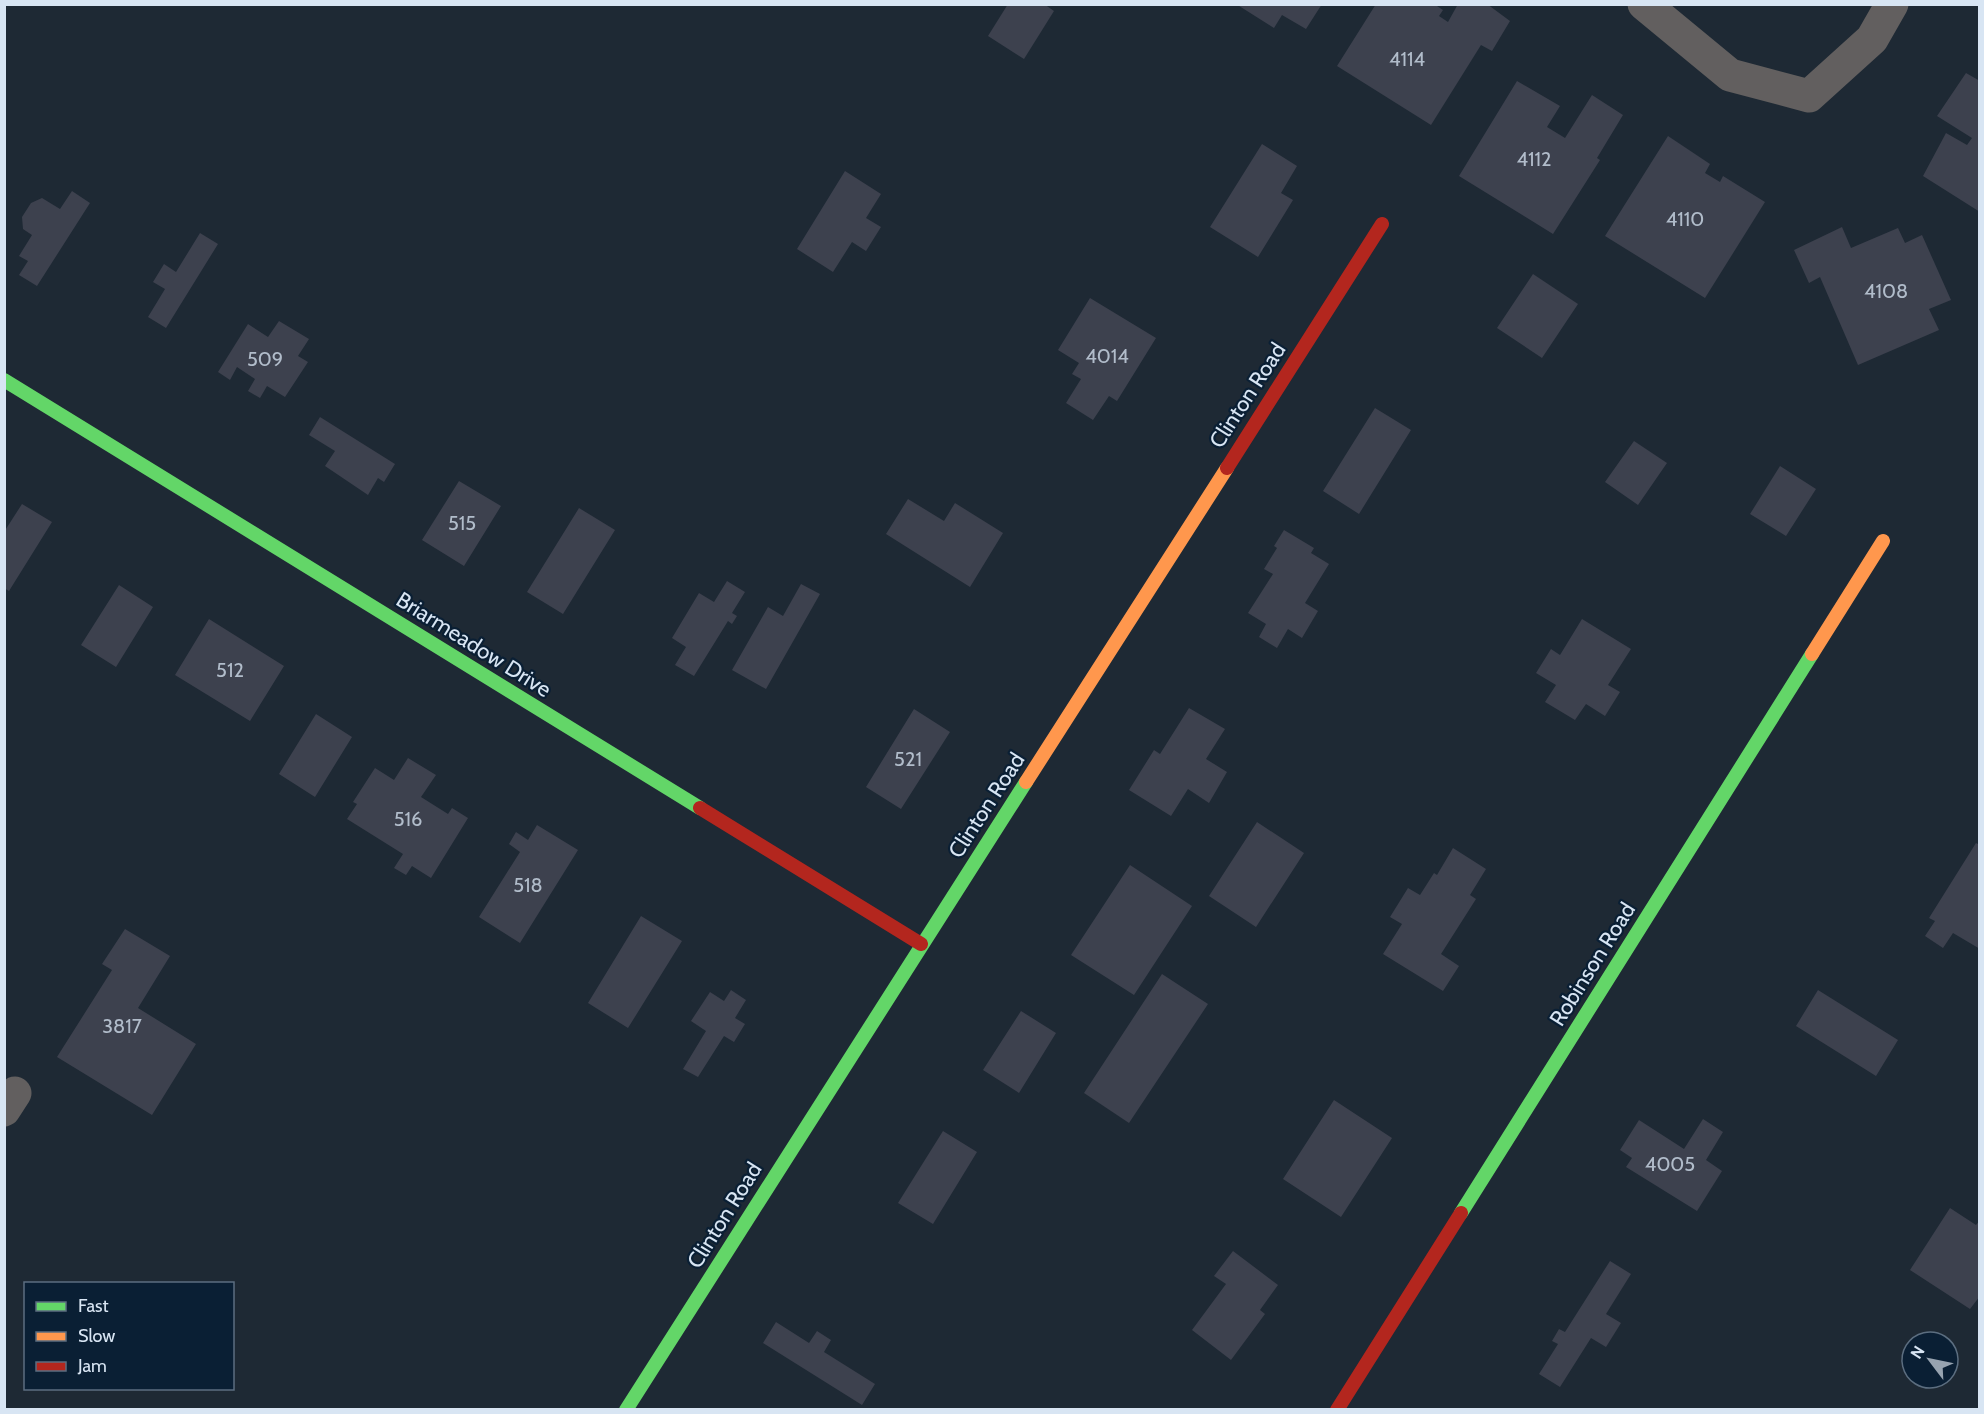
<svg xmlns="http://www.w3.org/2000/svg" width="1984" height="1414" viewBox="0 0 1984 1414" font-family="Cabin,sans-serif">
	<style>
		.building { fill: #3d414e }
		.lines { fill: none; stroke-linecap: round; stroke-linejoin: round }
		.street { stroke: #625f5f; stroke-width: 33 }
		.fast { stroke: #63d668; stroke-width: 14 }
		.slow { stroke: #ff974d; stroke-width: 14 }
		.jam { stroke: #b3261e; stroke-width: 14 }
		.labels { text-anchor: middle; stroke-width: 4.5; stroke-linejoin: round; paint-order: stroke }
		.number-label { font-size: 20px; fill: #b1bcca }
		.street-label { font-size: 22px; fill: #d8e5f3; stroke: #0a1f34 }
	</style>
	<rect width="100%" height="100%" fill="#1e2934"/>
	<path class="building" d="M1008,4H1044L1054,11L1024,59L988,36Z
		M1236,4H1322L1306,29L1282,15L1274,28Z
		M1376,4H1434L1443,10L1439,16L1448,22L1458,4H1487L1510,21L1492,51L1481,45L1431,125L1337,66Z
		M1966,73L1980,81V212L1923,176L1946,133L1967,145L1972,138L1937,116Z
		M1517,81L1560,106L1547,127L1565,138L1592,95L1623,115L1597,158L1600,160L1553,234L1459,176Z
		M1668,136L1710,164L1705,173L1720,182L1723,176L1765,202L1705,298L1605,236Z
		M1262,144L1297,166L1281,193L1293,200L1258,257L1210,227Z
		M845,171L881,194L866,218L881,227L866,251L852,242L833,272L797,249Z
		M72,191L90,203L37,286L19,275L28,261L19,256L32,235L23,229L22,217L31,203L42,198L60,209Z
		M1842,227L1851,248L1898,228L1905,243L1922,235L1951,300L1929,309L1939,330L1858,365L1820,277L1809,283L1794,250Z
		M200,233L218,244L166,328L148,317L165,289L153,282L164,264L176,272Z
		M1533,274L1578,304L1542,358L1497,328Z
		M1090,298L1156,338L1117,401L1109,396L1093,420L1066,403L1081,379L1072,374L1079,363L1058,350Z
		M279,321L309,339L298,356L308,362L285,397L267,386L260,398L248,391L255,379L237,367L230,380L218,372L248,324L268,337Z
		M1375,408L1411,430L1359,514L1323,491Z
		M320,417L395,464L384,482L378,478L368,495L325,466L335,451L309,435Z
		M1634,441L1667,463L1638,505L1605,482Z
		M1780,466L1816,489L1786,536L1750,514Z
		M459,481L501,506L464,566L422,540Z
		M908,499L944,521L955,503L1003,533L970,587L886,534Z
		M22,504L52,522L9,591L4,588V532Z
		M579,508L615,530L563,614L527,592Z
		M1284,530L1314,548L1311,553L1329,564L1305,603L1318,611L1302,638L1288,629L1277,648L1259,637L1266,624L1248,613L1273,574L1264,569L1277,548L1274,546Z
		M727,581L745,592L732,613L737,616L732,624L728,621L694,676L675,665L686,647L672,638L699,593L714,602Z
		M801,584L820,594L766,689L732,670L768,607L783,616Z
		M119,585L153,607L116,667L81,645Z
		M209,619L284,666L250,721L175,675Z
		M1582,619L1631,649L1608,685L1620,692L1605,716L1586,704L1575,720L1545,702L1556,685L1536,673L1551,649L1560,655Z
		M1189,708L1225,729L1206,759L1227,772L1209,803L1188,789L1171,816L1129,790L1154,750L1160,754Z
		M914,709L950,732L901,809L866,787Z
		M316,714L352,737L315,797L279,774Z
		M408,758L436,775L421,797L448,814L452,808L468,818L431,878L412,866L406,875L394,868L403,854L347,819L357,804L353,802L375,768L394,780Z
		M1257,822L1304,853L1256,927L1209,896Z
		M537,825L578,850L520,943L479,917L520,852L509,844L516,832L528,840Z
		M1976,843L1980,845V949L1953,933L1943,948L1925,936L1935,921L1929,918Z
		M1453,848L1486,869L1470,895L1476,899L1441,954L1459,966L1443,991L1383,954L1402,924L1390,917L1408,888L1420,895L1434,873L1437,875Z
		M1130,865L1192,906L1134,995L1071,955Z
		M641,916L682,941L628,1028L588,1003Z
		M125,929L170,956L138,1008L196,1044L152,1115L57,1057L112,970L102,964Z
		M1162,974L1208,1004L1129,1123L1084,1093Z
		M731,990L746,1000L735,1018L745,1024L734,1042L724,1036L698,1077L683,1069L706,1031L691,1021L710,992L724,1001Z
		M1818,990L1898,1040L1876,1076L1796,1026Z
		M1021,1011L1056,1033L1019,1093L983,1070Z
		M1334,1100L1392,1138L1341,1217L1283,1179Z
		M1703,1119L1723,1132L1706,1160L1722,1171L1697,1211L1626,1167L1632,1158L1620,1150L1639,1120L1684,1149Z
		M943,1131L977,1152L933,1224L898,1203Z
		M1950,1208L1976,1225L1980,1220V1296L1970,1309L1910,1270Z
		M1233,1251L1278,1285L1260,1310L1265,1314L1231,1360L1192,1330L1226,1284L1214,1276Z
		M1610,1261L1631,1274L1606,1314L1621,1323L1606,1347L1591,1338L1560,1387L1539,1374L1558,1344L1552,1341L1559,1329L1565,1332Z
		M776,1322L809,1343L817,1331L831,1340L824,1352L875,1384L862,1405L763,1343Z"/>
	<g class="lines">
		<path class="street" d="M1644,4L1730,75L1809,96L1872,39L1892,4
			M4,1110L15,1093"/>
		<path class="fast" d="M4,380L700,808
			M1461,1213L1812,654
			M626,1410L1026,782"/>
		<path class="slow" d="M1812,654L1883,541
			M1026,782L1227,468"/>
		<path class="jam" d="M1227,468L1382,224
			M700,808L921,944
			M1337,1410L1461,1213"/>
	</g>
	<g class="labels">
		<g class="number-label">
			<text x="1407" y="66">4114</text>
			<text x="1534" y="166">4112</text>
			<text x="1685" y="226">4110</text>
			<text x="1886" y="298">4108</text>
			<text x="1107" y="363">4014</text>
			<text x="265" y="366">509</text>
			<text x="462" y="530">515</text>
			<text x="230" y="677">512</text>
			<text x="908" y="766">521</text>
			<text x="408" y="826">516</text>
			<text x="528" y="892">518</text>
			<text x="122" y="1033">3817</text>
			<text x="1670" y="1171">4005</text>
		</g>
		<g class="street-label">
			<text transform="translate(1247 395) rotate(-57)" y="8">Clinton Road</text>
			<text transform="translate(474 644) rotate(32)" y="8">Briarmeadow Drive</text>
			<text transform="translate(986 805) rotate(-57)" y="8">Clinton Road</text>
			<text transform="translate(1592 964) rotate(-58)" y="8">Robinson Road</text>
			<text transform="translate(724 1215) rotate(-58)" y="8">Clinton Road</text>
		</g>
	</g>
	<rect width="1984" height="1414" fill="none" stroke="#d8e5f3" stroke-width="12"/>
	<rect x="24" y="1282" width="210" height="108" fill="#0a1f34" stroke="#5c6e80" stroke-width="1.5"/>
	<rect x="36" y="1302" width="30" height="9" fill="#63d668" stroke="#5c6e80" stroke-width="1.5"/>
	<text x="78" y="1312" font-size="18" fill="#d8e5f3">Fast</text>
	<rect x="36" y="1332" width="30" height="9" fill="#ff974d" stroke="#5c6e80" stroke-width="1.5"/>
	<text x="78" y="1342" font-size="18" fill="#d8e5f3">Slow</text>
	<rect x="36" y="1362" width="30" height="9" fill="#b3261e" stroke="#5c6e80" stroke-width="1.5"/>
	<text x="78" y="1372" font-size="18" fill="#d8e5f3">Jam</text>
	<g transform="translate(1930 1360) rotate(302)"><circle r="28" fill="#0a1f34" stroke="#5c6e80" stroke-width="1.5"/>
	<path d="M0-4.5L10 22L0 15L-10 22Z" fill="#97a3b0"/>
	<text y="-9" font-size="16" font-weight="bold" text-anchor="middle" fill="#d8e5f3">N</text>
	</g>
</svg>
